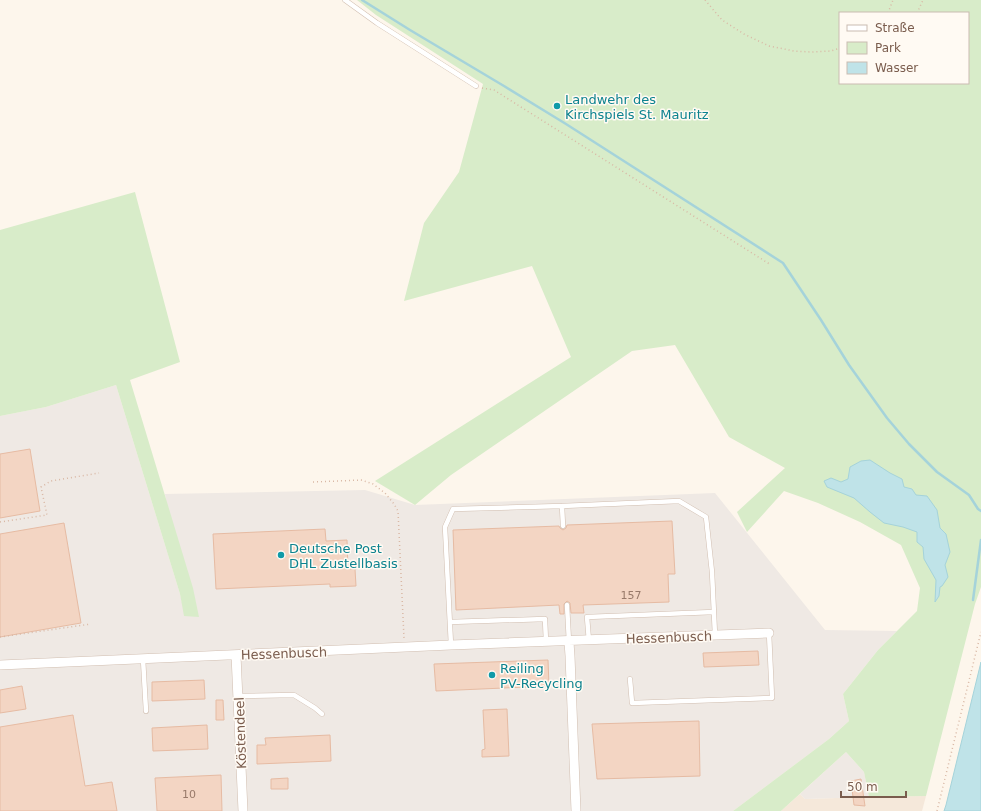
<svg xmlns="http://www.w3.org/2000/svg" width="981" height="811" viewBox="0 0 981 811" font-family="'DejaVu Sans',sans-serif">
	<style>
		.residential { fill: #f5e8da }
		.industrial { fill: #efe9e4 }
		.green { fill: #d8ecc9; fill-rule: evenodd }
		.water { fill: #bfe3e8; stroke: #a5d3da }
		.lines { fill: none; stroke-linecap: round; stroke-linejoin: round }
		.stream { stroke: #a5d3da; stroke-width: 2.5 }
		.building { fill: #f3d5c3; stroke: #e6bba3 }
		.lane-casing { stroke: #d1beb0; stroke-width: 5.5 }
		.street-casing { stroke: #d1beb0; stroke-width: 10 }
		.path { stroke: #d9b8a5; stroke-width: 1.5; stroke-dasharray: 1 3; stroke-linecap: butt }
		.lane { stroke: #fff; stroke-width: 4.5 }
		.street { stroke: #fff; stroke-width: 9 }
		.culture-dot { fill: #0f9aa8; stroke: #fffaf3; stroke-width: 1.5 }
		.labels { text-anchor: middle; stroke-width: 3; stroke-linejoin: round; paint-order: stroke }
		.number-label { font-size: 11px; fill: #987a6a }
		.culture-label { font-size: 13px; fill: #0d838f; stroke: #fffaf3; text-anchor: start }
		.street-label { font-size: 13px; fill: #7a5c4d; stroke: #fffaf3 }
	</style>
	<rect width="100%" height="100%" fill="#fdf6ec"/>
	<path class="residential" d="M800,794L805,799L869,797L926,796L922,811H781Z"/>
	<path class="industrial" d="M116,385L180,594L185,616L165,494L365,490L415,505L715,493L825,630L897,631L878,650L843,694L849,721L829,739L733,811H0V416L46,407Z
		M846,752L864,772L869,797L805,799L800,794Z"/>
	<path class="green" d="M357,0H981V587L975,604L926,796L869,797L864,772L846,752L781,811H733L829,739L849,721L843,694L878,650L917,611L920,588L901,545L860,522L818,503L784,491L747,532L737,512L785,468L729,437L675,345L632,351L451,475L415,505L375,481L571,357L532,266L404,301L424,223L459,172L483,84L376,15ZM840,13H968V83H840Z
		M135,192L180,362L130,380L193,588L199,617L184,616L180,594L116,385L46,407L0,416V230Z"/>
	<path class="water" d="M870,460L890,473L902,479L904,487L912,489L916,495L927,496L937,510L940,528L946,534L950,552L945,565L948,577L942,586L940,587L939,596L935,602L936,580L924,559L923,547L917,542V532L903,527L884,523L870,512L854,498L827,487L824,481L831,478L841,482L848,479L850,467L861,461Z
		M981,662V811H944L946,805Z"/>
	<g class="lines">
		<path class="stream" d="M362,0L410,30L504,86L566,124L783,263L821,320L849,365L887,418L909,444L937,472L969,495L978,509L981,511
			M973,600L981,540"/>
	</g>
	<path class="building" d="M30,449L40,511L0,518V454Z
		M672,521L675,574H668L669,602L583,605L584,613H571L570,603L567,601L564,604V614H560L559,605L456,610L453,530L559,526L560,528L563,530L566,528L567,525Z
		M64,523L81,623L0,637V534Z
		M325,529L326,541L347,540L348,569H355L356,586L330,587V584L216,589L213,534Z
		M758,651L759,665L704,667L703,653Z
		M548,660L549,686L436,691L434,664Z
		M204,680L205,699L152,701V682Z
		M22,686L26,709L0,713V690Z
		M216,700H223L224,720H216Z
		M507,709L509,756L482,757V750L485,749L483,710Z
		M73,715L85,786L112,782L117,811H0V727Z
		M699,721L700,776L597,779L592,724Z
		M207,725L208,749L153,751L152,728Z
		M330,735L331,761L257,764V745H266L265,738Z
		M221,775L222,811H157L155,778Z
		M288,778V789H271V779Z
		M861,779L865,806L854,805L851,781Z"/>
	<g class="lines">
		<defs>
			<path id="lane" d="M345,0L377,23L476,86
				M562,506L563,526
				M567,605L569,642
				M450,622L545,619L546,642
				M589,641L587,617L714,612
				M451,645L445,527L453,509L562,506L679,501L706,517L712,572L715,635
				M143,659L146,711
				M630,679L632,703L772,698L769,633
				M238,696L294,695L315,708L322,714"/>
			<path id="street" d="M569,642L570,656L576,811
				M236,655L243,811
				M0,665L451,645L769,633"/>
		</defs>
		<use href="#lane" class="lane-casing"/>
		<use href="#street" class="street-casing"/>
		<path class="path" d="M705,0L722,20L744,34L769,46L794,51L811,52L831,51L840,48
			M888,13L893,0
			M917,13L923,0
			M482,88L494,90L771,265
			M313,482L361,480L373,484L385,493L394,504L398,511L404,638
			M0,522L47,515L41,487L51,481L99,473
			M0,637L91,624
			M937,811L981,632"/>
		<use href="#lane" class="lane"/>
		<use href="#street" class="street"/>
	</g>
	<g class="culture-dot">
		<circle cx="557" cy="106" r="4"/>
		<circle cx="281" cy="555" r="4"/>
		<circle cx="492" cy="675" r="4"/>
	</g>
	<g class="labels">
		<g class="number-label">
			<text x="631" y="599">157</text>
			<text x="189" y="798">10</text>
		</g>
		<g class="culture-label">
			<text x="565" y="104">Landwehr des<tspan x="565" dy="15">Kirchspiels St. Mauritz</tspan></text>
			<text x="289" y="553">Deutsche Post<tspan x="289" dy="15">DHL Zustellbasis</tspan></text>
			<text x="500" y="673">Reiling<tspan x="500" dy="15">PV-Recycling</tspan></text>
		</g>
		<g class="street-label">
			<text transform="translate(669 637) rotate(-2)" y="5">Hessenbusch</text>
			<text transform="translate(284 653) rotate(-2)" y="5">Hessenbusch</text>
			<text transform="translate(240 733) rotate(-92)" y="5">Köstendeel</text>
		</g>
	</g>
	<rect x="839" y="12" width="130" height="72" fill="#fffaf3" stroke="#cabbb1"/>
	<rect x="847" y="25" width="20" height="6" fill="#ffffff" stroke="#cabbb1"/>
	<text x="875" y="32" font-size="12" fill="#7a5c4d">Straße</text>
	<rect x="847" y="42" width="20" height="12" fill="#d8ecc9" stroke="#cabbb1"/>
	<text x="875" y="52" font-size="12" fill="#7a5c4d">Park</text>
	<rect x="847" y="62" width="20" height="12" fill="#bfe3e8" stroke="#cabbb1"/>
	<text x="875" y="72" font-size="12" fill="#7a5c4d">Wasser</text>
	<path d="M841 791v6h65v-6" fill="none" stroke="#7a5c4d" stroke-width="2"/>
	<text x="847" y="791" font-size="12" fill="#7a5c4d" stroke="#fffaf3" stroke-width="3" paint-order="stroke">50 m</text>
</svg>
